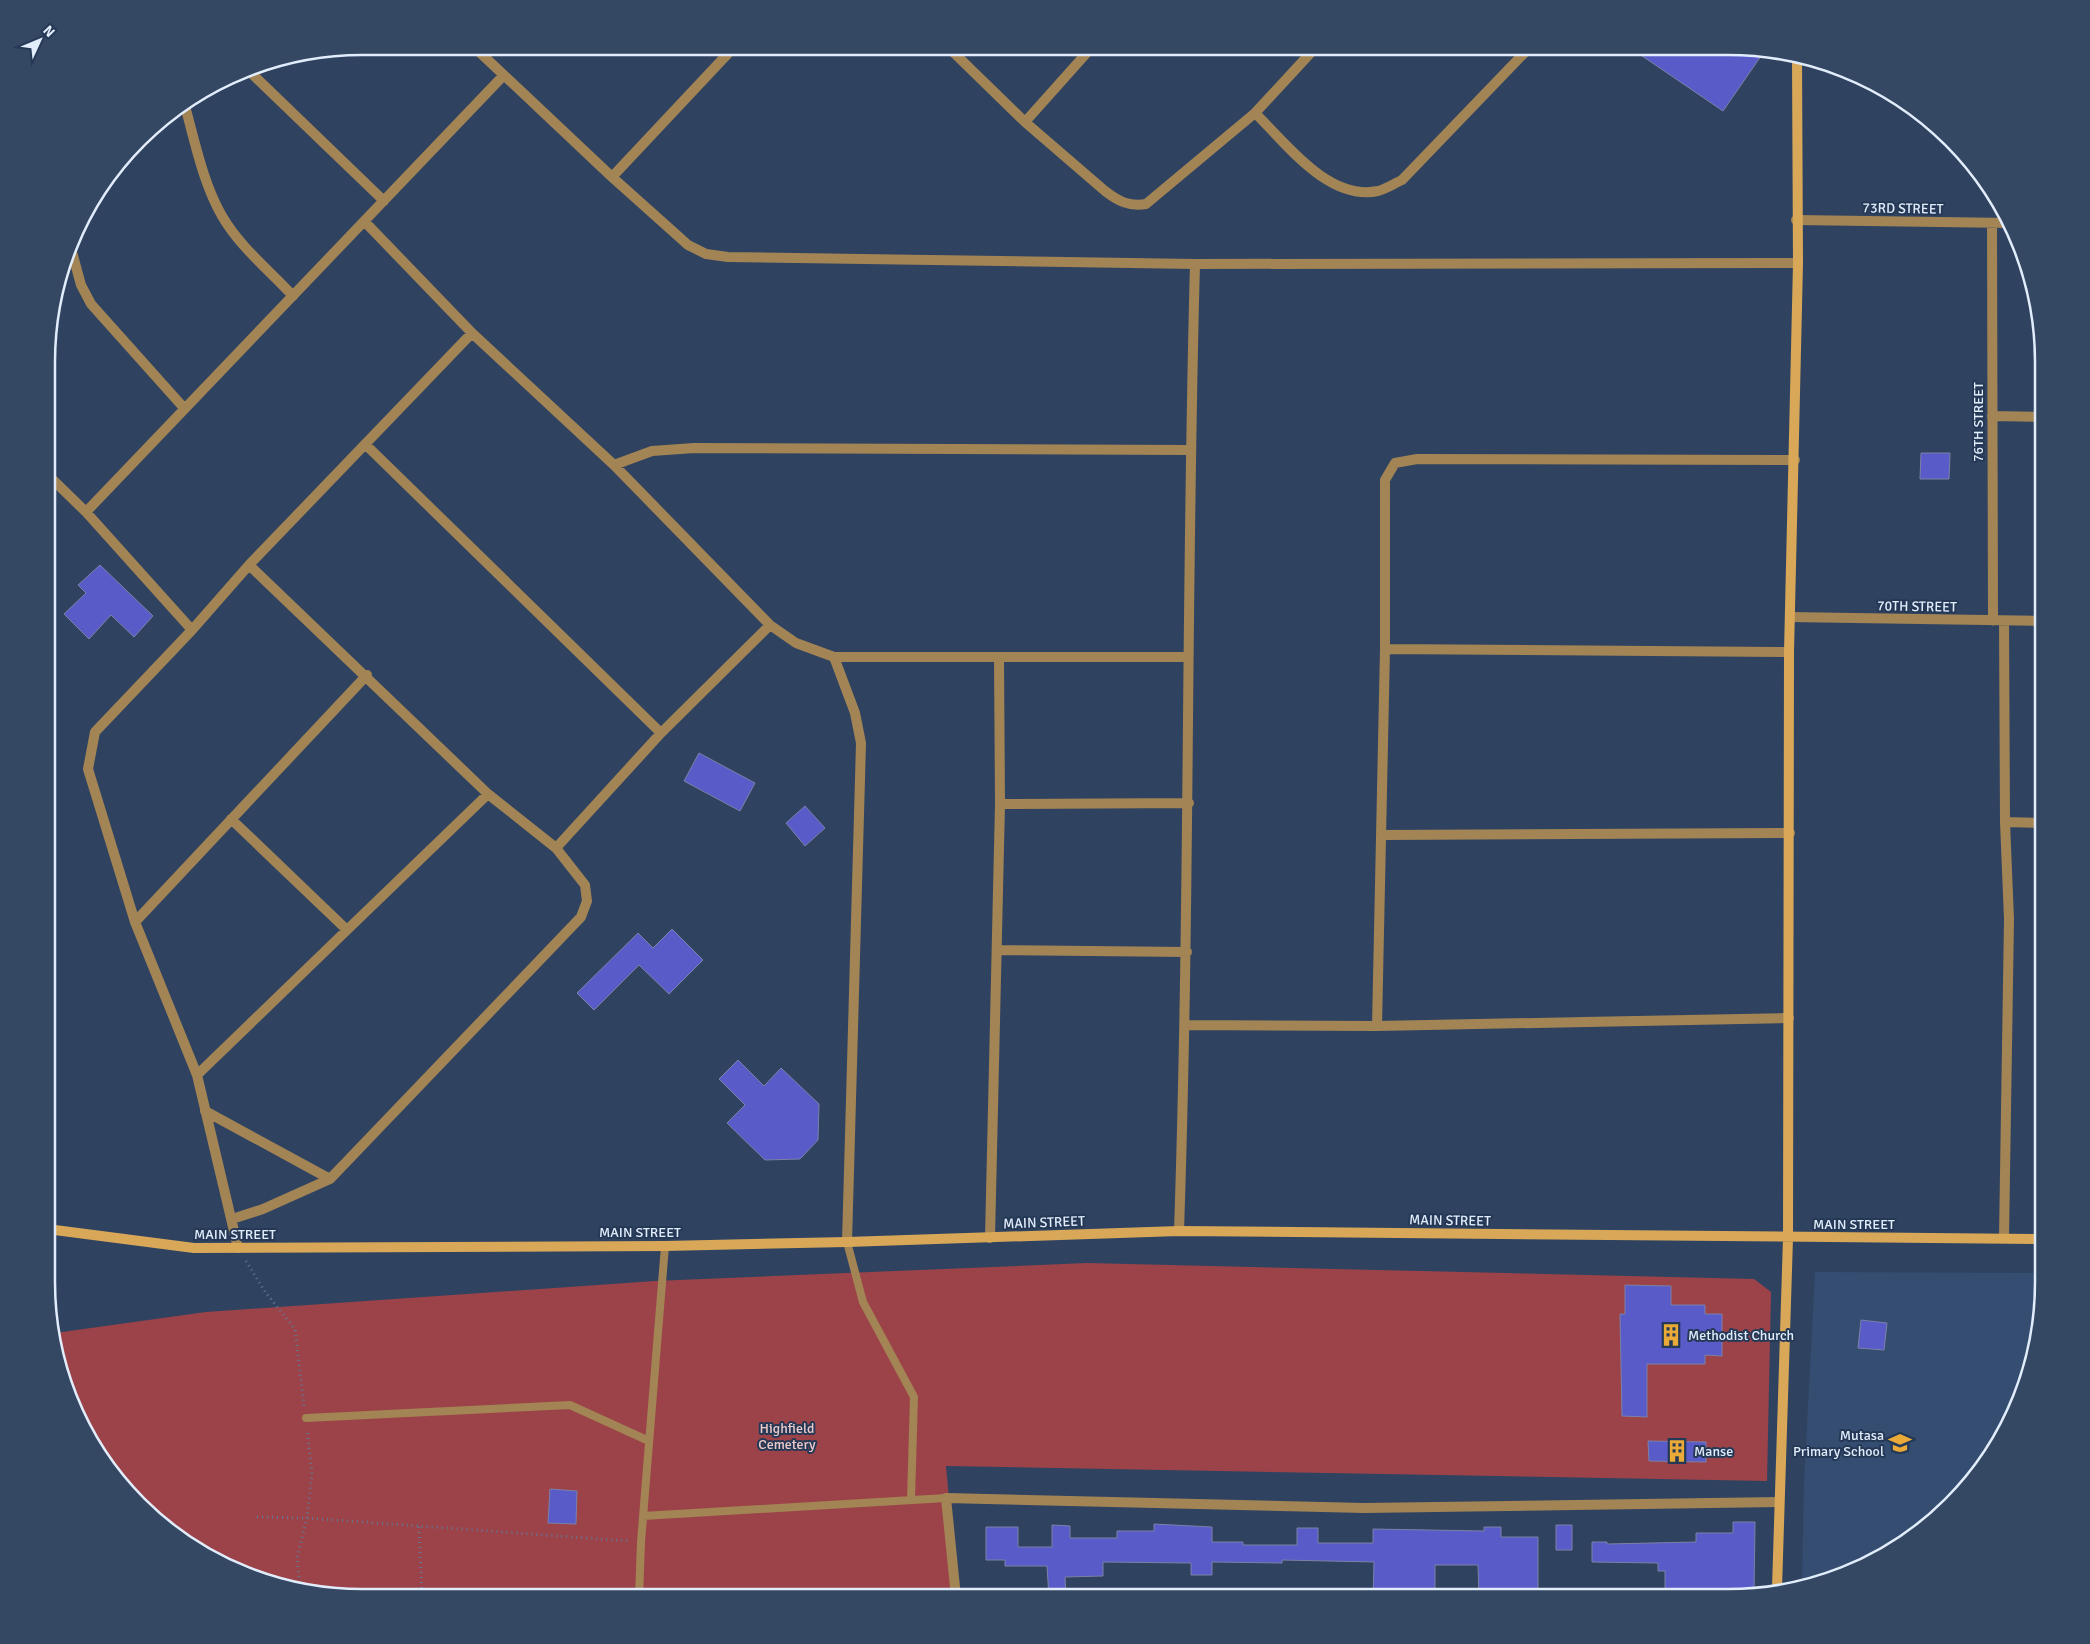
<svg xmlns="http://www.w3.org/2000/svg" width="2090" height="1644" viewBox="0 0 2090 1644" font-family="Signika,sans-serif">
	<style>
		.built { fill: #354d71 }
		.green { fill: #9c4349 }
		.building { fill: #585bc8; stroke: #7c81a7 }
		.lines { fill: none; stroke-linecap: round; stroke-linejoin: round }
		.path { stroke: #657690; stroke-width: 3; stroke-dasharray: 1 4; stroke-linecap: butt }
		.lane { stroke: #a38454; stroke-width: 8 }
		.street { stroke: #a38454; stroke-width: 10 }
		.secondary { stroke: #d8a858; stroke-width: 10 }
		.labels { text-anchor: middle; stroke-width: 4; stroke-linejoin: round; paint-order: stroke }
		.street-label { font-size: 14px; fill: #e2edfc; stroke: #253956 }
		.poi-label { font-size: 14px; fill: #e2edfc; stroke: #253956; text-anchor: start }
		.park-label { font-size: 14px; fill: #edcaca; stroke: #253956 }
		.rim { fill: none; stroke: #e2edfc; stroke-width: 2.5 }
	</style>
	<rect width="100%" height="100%" fill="#2f4361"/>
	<path class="built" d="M1815,1272L2043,1273V1303L2020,1403L1965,1490L1904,1544L1849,1574L1802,1583L1804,1483Z"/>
	<path class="green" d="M1087,1263L1754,1279L1771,1292L1767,1481L946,1466L958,1597H341L241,1574L154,1519L79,1422L55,1333L206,1312L655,1281Z"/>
	<path class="building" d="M1629,47H1747L1761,56L1723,111Z
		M1921,453H1950L1949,479H1920Z
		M100,565L153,616L134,637L111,615L89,639L64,614L86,593L78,585Z
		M699,753L755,783L740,811L684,781Z
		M805,806L825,828L805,846L786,823Z
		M672,929L703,960L669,994L639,965L594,1010L577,993L638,933L653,948Z
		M738,1060L764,1086L781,1068L819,1104L818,1140L800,1159L765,1160L727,1123L745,1105L719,1079Z
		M1625,1285L1671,1286V1305H1705V1314H1722V1356L1705,1355V1364H1647V1417L1622,1416L1620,1314H1625Z
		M1861,1320L1887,1323L1884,1350L1858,1348Z
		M1648,1441L1706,1442V1462L1649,1461Z
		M550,1489L577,1491L576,1524L548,1523Z
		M1733,1522H1755L1754,1593L1728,1598H1665V1571H1658V1563L1592,1562V1542H1607V1544L1696,1542V1533H1733Z
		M1154,1524L1212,1527V1542H1243V1545H1297V1528H1318V1543H1373V1529L1484,1531V1527H1501V1537H1538V1595H1479L1478,1565H1435V1598H1373L1374,1562L1282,1560V1563L1212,1562V1575H1191V1563L1103,1562V1576L1065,1577L1066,1597H1049L1047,1566H1005V1560H986V1527H1018V1547H1052V1525L1070,1526V1538H1117V1531H1154Z
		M1556,1525H1572V1550H1556Z"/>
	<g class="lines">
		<path class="path" d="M246,1261L266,1293L295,1329L304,1406
			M257,1517L307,1518L629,1541
			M419,1527L422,1597
			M300,1587L297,1558L307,1518L312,1474L307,1429"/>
		<path class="lane" d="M847,1242L863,1302L914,1397L911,1499
			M306,1418L570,1405L649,1441
			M643,1516L946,1498
			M639,1597L641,1542L665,1246"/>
		<path class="street" d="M473,46L612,177L688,245L706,254L728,257L1195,264L1798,263
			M717,46L726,56
			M948,47L1025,122L1105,191C1118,201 1129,207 1146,204L1255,113L1316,47
			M248,70L384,201
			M185,106C195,142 203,183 222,216C240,247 269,270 293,296
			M1255,113C1287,144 1328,201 1378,191C1386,189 1395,183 1402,180L1530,47
			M1025,122L1092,47
			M612,177L735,46
			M1796,220L2010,223
			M365,222L472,333
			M1992,223L1993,621
			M72,252L81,285L91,304L184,408
			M1992,416L2044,417
			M365,444L661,733
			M614,465L652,451L694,448L1190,450
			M49,476L86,512L192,630L249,565L472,333L614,465L770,625L796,643L834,657H1188
			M86,512L503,76
			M1790,617L2044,621
			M2004,621L2005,822L2009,919L2004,1238
			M192,630L95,732L88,769L135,922L197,1075L238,1248
			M1385,649L1789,652
			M834,657L855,713L861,743L847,1242
			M1000,804L1189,803
			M231,819L347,930L488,794
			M2005,822L2043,823
			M1381,835L1790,833
			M556,848L661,733L770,625
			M135,922L367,675
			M997,950L1187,952
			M1186,1025L1377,1026L1789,1018
			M1377,1026L1385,649V480L1395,463L1417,459L1795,460
			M197,1075L347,930
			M205,1111L330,1179
			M232,1219L263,1209L330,1179L581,917L587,901L585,885L556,848L488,794L249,565
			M1179,1231C1190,908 1186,586 1195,264
			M990,1238L1000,804L999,658
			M956,1597L946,1498L1364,1508L1779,1502"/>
		<path class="secondary" d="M47,1229L194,1248L665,1246L847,1242L1179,1231L2043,1239
			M1777,1588L1788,1238L1789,652L1798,263L1797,58"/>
	</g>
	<defs>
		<symbol id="building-bare" viewBox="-9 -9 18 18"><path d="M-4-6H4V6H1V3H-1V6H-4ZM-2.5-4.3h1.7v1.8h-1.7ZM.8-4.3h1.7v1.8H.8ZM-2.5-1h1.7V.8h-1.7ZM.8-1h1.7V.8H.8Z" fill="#e9aa38" stroke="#253956" stroke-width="2.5" paint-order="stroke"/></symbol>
		<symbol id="school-bare" viewBox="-9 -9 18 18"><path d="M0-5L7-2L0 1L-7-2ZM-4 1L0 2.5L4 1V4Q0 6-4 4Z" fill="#e9aa38" stroke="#253956" stroke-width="2.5" paint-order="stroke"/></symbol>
	</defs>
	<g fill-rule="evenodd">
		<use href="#building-bare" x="1655" y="1319" width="32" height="32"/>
		<use href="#school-bare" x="1884" y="1427" width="32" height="32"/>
		<use href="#building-bare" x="1661" y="1435" width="32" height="32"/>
	</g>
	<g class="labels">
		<g class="street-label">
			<text transform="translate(1903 208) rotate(1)" y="5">73RD STREET</text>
			<text transform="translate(1978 422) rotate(-90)" y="5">76TH STREET</text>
			<text transform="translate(1917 606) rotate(1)" y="5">70TH STREET</text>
			<text transform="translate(1450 1220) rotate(1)" y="5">MAIN STREET</text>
			<text transform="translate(1044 1222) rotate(-2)" y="5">MAIN STREET</text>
			<text x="1854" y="1229">MAIN STREET</text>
			<text x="640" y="1237">MAIN STREET</text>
			<text x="235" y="1239">MAIN STREET</text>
		</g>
		<g class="poi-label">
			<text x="1688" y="1340">Methodist Church</text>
			<text x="1884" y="1440" text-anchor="end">Mutasa<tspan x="1884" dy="16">Primary School</tspan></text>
			<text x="1694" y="1456">Manse</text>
		</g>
		<g class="park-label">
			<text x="787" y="1433">Highfield<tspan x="787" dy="16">Cemetery</tspan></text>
		</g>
	</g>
	<path d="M0 0H2090V1644H0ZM362 55H1728A307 307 0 0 1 2035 362V1282A307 307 0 0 1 1728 1589H362A307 307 0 0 1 55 1282V362A307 307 0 0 1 362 55Z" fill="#344763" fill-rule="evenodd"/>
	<path class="rim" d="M362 55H1728A307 307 0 0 1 2035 362V1282A307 307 0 0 1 1728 1589H362A307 307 0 0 1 55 1282V362A307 307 0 0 1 362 55Z"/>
	<g transform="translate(40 40) rotate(46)" stroke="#253956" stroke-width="4" paint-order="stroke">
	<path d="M0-4L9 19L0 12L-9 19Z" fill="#e2edfc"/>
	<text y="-8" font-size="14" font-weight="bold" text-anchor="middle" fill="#e2edfc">N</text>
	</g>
</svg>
